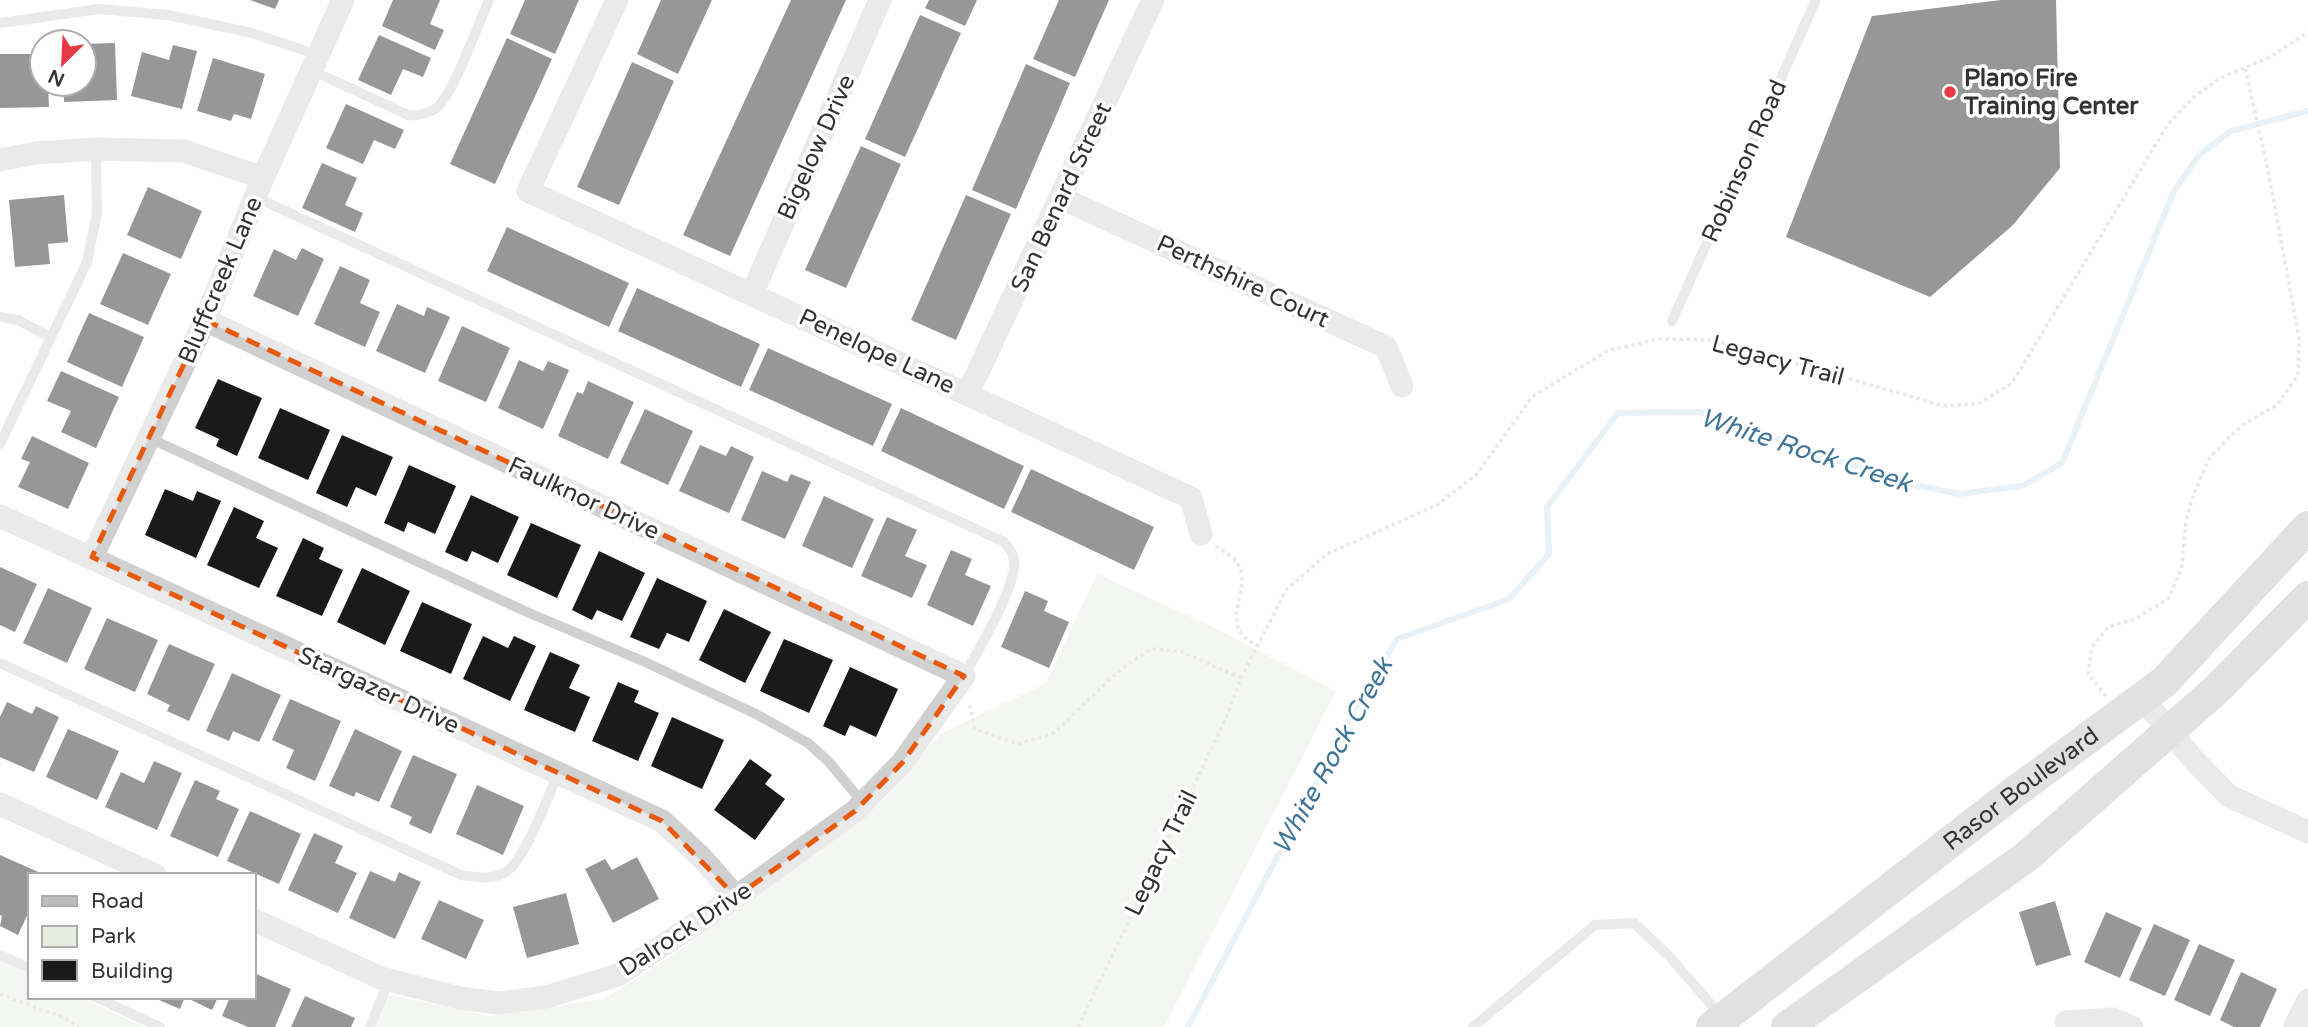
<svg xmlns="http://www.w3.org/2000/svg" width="2308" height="1027" viewBox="0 0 2308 1027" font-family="'Varela Round',sans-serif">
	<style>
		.green { fill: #e6ecdf }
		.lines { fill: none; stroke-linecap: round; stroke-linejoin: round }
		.stream { stroke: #cfe2ee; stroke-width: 6 }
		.building { fill: #1a1a1a }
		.path { stroke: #cdcdcd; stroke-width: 3.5; stroke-dasharray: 3.5 3.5; stroke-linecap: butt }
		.lane { stroke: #d0d0d0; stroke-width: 10 }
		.street { stroke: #d0d0d0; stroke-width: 23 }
		.secondary { stroke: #bdbdbd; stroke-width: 32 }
		.marked { fill: none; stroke: #e8590c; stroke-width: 5; stroke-dasharray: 14 9; stroke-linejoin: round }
		.poi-dot { fill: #e63946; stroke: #fff; stroke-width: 2.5 }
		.labels { text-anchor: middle; stroke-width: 7; stroke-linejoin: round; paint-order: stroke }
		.poi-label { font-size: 24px; font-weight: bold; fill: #333; stroke: #fff; text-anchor: start }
		.street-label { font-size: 24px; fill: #333; stroke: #fff }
		.water-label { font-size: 26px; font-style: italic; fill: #3f7597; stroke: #fff }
	</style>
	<rect width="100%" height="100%" fill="#fff"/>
	<path class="green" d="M1097,574L1213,627L1336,691L1164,1027H375L389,995L491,1016L604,999L677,952L883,801L940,734L1045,684Z
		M0,960L30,974V997H80L145,1027H0Z"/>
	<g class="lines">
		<path class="stream" d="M1188,1027L1351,716L1397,639L1509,599L1549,554L1547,507L1618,413L1700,412L1900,482L1960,494L2022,486L2062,463L2174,191L2200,154L2231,131L2308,111"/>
	</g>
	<path class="building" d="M250,0H279L275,9Z
		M393,0H440L430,24L444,30L435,50L382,26Z
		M525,0H579L555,54L510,34Z
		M661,0H712L678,74L637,54Z
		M791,0H846L730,256L683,235Z
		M929,0H977L965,26L925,8Z
		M1059,0H1109L1075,77L1033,59Z
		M2001,0H2056L2060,168L2013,225L1930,297L1786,237L1872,16Z
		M920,15L961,33L905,157L865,139Z
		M379,35L431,58L423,77L403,69L391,95L358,80Z
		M507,38L552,59L495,184L450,164Z
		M115,43L117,100L64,102V84H84V44Z
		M173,45L197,51L182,109L131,96L142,52L169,60Z
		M0,54H42V84H48L49,107L0,108Z
		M213,58L265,74L251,119L234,114L231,121L197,111Z
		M632,62L674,81L619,205L577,187Z
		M1026,64L1070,83L1016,209L972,190Z
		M346,104L404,130L395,149L374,140L363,164L326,148Z
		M861,146L901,164L846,288L805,270Z
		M322,163L357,178L345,205L363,213L355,232L302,208Z
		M148,187L202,211L181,259L127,235Z
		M64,195L68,242L48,244L50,264L15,267L9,200Z
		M966,195L1011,214L956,340L911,320Z
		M507,227L629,283L609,327L487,271Z
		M302,248L324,259L298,316L253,296L274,249L296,260Z
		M123,253L171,274L148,325L100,304Z
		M340,266L370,280L360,303L380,312L365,347L314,324Z
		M637,288L760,344L741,387L618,331Z
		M397,304L424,316L427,307L450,317L425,373L376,351Z
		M89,313L144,337L122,387L67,362Z
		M462,326L510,348L486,402L438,381Z
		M768,348L892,404L873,446L749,390Z
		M519,360L543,371L548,361L569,370L543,429L498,408Z
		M61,371L119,397L96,448L61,432L71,411L47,401Z
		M218,379L262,398L237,456L216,446L219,439L195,428Z
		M588,381L634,402L608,459L558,436L577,392L583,394Z
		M280,408L330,430L308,480L258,458Z
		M901,408L1024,466L1004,509L881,451Z
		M645,409L693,431L668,485L620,463Z
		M342,435L393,457L376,496L356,487L347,507L316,493Z
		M32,436L89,463L68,509L18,487L30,462L21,459Z
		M700,445L726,456L731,446L754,457L729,513L679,491Z
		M409,465L456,486L435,534L408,522L404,532L384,523Z
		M1031,469L1154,527L1134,570L1011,512Z
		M762,471L787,482L791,474L811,482L785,539L741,520Z
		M165,489L193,501L197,491L221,501L196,558L145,535Z
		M471,495L519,517L498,563L472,551L467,562L445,552Z
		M824,496L874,519L852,568L802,546Z
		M234,507L264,521L256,538L278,548L259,588L207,565Z
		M887,517L917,530L905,556L927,565L912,598L861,576Z
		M531,523L581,545L557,598L507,575Z
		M303,538L324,548L319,559L343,570L322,616L276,596Z
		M951,550L972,559L965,575L991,586L973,626L927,605Z
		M599,551L645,573L622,621L597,610L592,620L572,610Z
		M0,567L37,584L15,632L0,625Z
		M362,568L410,591L385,645L337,622Z
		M657,578L707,601L689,642L667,633L659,649L630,637Z
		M48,588L92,608L67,663L23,643Z
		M1025,591L1048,601L1044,611L1069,622L1049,668L1001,647Z
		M422,602L472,624L451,674L400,651Z
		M724,609L771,632L745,683L699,660Z
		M107,618L158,640L135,692L84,669Z
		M483,636L508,648L514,636L536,646L510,701L463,679Z
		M784,639L833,660L809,713L760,691Z
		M169,644L215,664L189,721L167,711L170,705L147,694Z
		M550,652L580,665L569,688L590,697L575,732L524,710Z
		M850,667L898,689L876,737L850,725L845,736L823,726Z
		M232,673L281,695L259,742L233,731L229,741L206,731Z
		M618,682L639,691L634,702L659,713L638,761L592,741Z
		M290,699L341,721L315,781L286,768L294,750L272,740Z
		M7,702L32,714L36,706L59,717L34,772L0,757V717Z
		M672,717L724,740L702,789L651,766Z
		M68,729L119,751L97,800L46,777Z
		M355,729L402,751L379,802L356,792L354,797L329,786Z
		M413,755L457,774L431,834L409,824L412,817L390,807Z
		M750,759L772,775L765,784L785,799L755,840L714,810Z
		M154,761L182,773L157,830L105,807L121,772L144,783Z
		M195,780L220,791L216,799L239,809L218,857L170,836Z
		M477,785L524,806L503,855L456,834Z
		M250,811L301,834L279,884L227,861Z
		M314,833L343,846L335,863L357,873L338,913L288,890Z
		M0,855L45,875H30V909L18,935L0,926L2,916L0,915Z
		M637,857L659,899L613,923L585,869L605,859L612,870Z
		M370,871L395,882L399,872L421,882L395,939L349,918Z
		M566,893L579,944L527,958L513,907Z
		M439,900L484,920L466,959L421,939Z
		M2055,901L2071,955L2036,966L2019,912Z
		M2106,912L2142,928L2120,978L2084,962Z
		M2154,924L2190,940L2165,996L2129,980Z
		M2199,944L2235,960L2210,1016L2174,1000Z
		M2241,972L2277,989L2260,1027H2234L2220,1020Z
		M254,973L291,989L275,1027H248L222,1016L230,997H254Z
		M305,996L355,1018L351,1027H291Z
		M160,997H218L212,1010L185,997L180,1009L159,1000Z"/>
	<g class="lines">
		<path class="path" d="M1216,546C1223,551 1233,556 1238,564C1254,592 1214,626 1257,645
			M1241,678L1286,590L1327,554L1437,505L1477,474L1532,397L1607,351L1659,339L1713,340L1944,406L1978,404L2012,383L2168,124L2194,97L2220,78L2270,57L2308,32
			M2106,696L2088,674L2092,647L2108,627L2135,619L2169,598L2182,566L2186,520L2194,493L2210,457L2242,425L2277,405L2298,375L2299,338L2267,165L2245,67
			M970,705L975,729L1017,744L1054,733L1122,668L1151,649L1180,651L1241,678L1226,718L1078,1027
			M0,994L62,1017L79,1027"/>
		<path class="lane" d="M0,23L99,9L168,15L252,33L318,55
			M311,70L408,115C417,116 426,114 435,109C452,98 479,22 489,0
			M255,197L1004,542C1009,548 1013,552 1014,561C1017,586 977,652 964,676
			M0,317L18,320L50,337
			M1672,321L1816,0
			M149,438L527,612L645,662L756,714L808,743L829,762L863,803
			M0,444L87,262L97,213L96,149
			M0,663L461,875C476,877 490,880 504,873C523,865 549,795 558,773
			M0,955L30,968
			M95,997L160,1027
			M370,1027L389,980
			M1473,1027L1595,925L1634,923L1669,956L1721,1016"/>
		<path class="street" d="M617,0L528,191L1191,498L1201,534
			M0,160L36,153L96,149L184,151L263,178
			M1061,198L1386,347L1402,386
			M752,294L880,0
			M205,320L964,676L902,763L855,811L736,897L618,975L546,997L498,1003L460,998L381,978L254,920
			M968,393L1153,0
			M0,516L662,821L702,858L736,897
			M92,557L205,320L263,178L343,0
			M2142,698L2194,760L2229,796L2308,832
			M0,804L155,875
			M2066,1022L2113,1019L2132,1027
			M2295,1027L2308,1000"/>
		<g class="secondary">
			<path id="s1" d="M1712,1027L2012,794L2164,682L2308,527"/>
			<path d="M1787,1027L2026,857L2217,689L2308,597"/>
		</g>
	</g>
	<path d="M0 0H2308V1027H0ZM205,320L964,676L902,763L855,811L736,897L662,821L92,557Z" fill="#fff" fill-opacity=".55" fill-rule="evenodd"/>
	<path class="marked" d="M205,320L964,676L902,763L855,811L736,897L662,821L92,557Z"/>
	<circle class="poi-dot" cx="1950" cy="92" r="7"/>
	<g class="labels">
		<g class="poi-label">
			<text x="1964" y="86">Plano Fire<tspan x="1964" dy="28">Training Center</tspan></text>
		</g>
		<g class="street-label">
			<text transform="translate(816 147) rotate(-66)" y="8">Bigelow Drive</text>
			<text transform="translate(1744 161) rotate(-66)" y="8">Robinson Road</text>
			<text transform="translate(1061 197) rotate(-65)" y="8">San Benard Street</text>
			<text transform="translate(220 280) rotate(-67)" y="8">Bluffcreek Lane</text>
			<text transform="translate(1243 281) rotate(25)" y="8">Perthshire Court</text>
			<text transform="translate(877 351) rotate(25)" y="8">Penelope Lane</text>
			<text transform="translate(1778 360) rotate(15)" y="8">Legacy Trail</text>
			<text transform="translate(584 498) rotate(25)" y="8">Faulknor Drive</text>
			<text transform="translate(379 690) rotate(25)" y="8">Stargazer Drive</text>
			<text dy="8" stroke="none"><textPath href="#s1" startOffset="390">Rasor Boulevard</textPath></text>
			<text transform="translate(1161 853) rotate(-64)" y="8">Legacy Trail</text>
			<text transform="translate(685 929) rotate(-33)" y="8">Dalrock Drive</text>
		</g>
		<g class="water-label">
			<text transform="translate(1806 450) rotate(18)" y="9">White Rock Creek</text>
			<text transform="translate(1332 756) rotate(-61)" y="9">White Rock Creek</text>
		</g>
	</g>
	<rect x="28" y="873" width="228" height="126" fill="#ffffff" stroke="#adadad" stroke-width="2"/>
	<rect x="42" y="896" width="35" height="10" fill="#bdbdbd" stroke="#adadad" stroke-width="2"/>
	<text x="91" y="908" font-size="21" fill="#333333">Road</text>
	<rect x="42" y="926" width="35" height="21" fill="#e6ecdf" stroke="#adadad" stroke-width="2"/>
	<text x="91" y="943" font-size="21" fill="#333333">Park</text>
	<rect x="42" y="960" width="35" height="21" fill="#1a1a1a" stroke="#adadad" stroke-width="2"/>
	<text x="91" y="978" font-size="21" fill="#333333">Building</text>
	<g transform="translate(63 63) rotate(204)"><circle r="33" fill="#ffffff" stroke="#adadad" stroke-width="2"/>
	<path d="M0-5L12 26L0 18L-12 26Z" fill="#e63946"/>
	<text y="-10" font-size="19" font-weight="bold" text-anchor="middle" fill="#333333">N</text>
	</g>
</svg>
